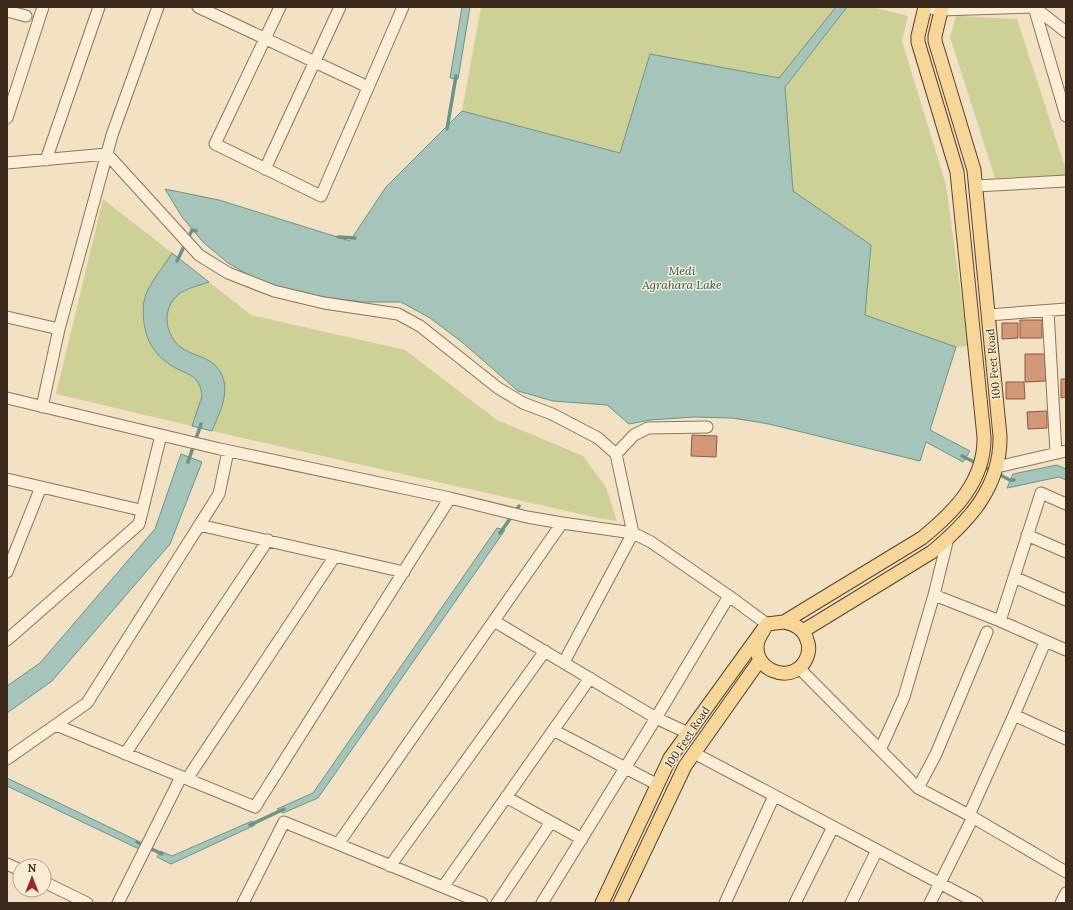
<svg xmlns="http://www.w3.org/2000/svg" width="1073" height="910" viewBox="0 0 1073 910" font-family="Lora,serif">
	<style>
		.green { fill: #cdd195 }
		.water { fill: #a5c4ba; stroke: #6b9488 }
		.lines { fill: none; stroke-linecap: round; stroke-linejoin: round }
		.stream { stroke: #6b9488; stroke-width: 3.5 }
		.building { fill: #d39875; stroke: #8f593b }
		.minor-casing { stroke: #8e7258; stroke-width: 13 }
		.major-casing { stroke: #5b402c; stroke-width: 15 }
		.minor { stroke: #fcefd7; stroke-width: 11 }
		.major { stroke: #f8d698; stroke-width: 13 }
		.labels { text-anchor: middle; stroke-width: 3; stroke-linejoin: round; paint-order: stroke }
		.street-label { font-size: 11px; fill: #3c2b1d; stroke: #f8ecd3 }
		.water-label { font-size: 12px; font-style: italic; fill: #2b5d58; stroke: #f8ecd3 }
	</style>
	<rect width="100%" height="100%" fill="#f2e2c3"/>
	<path class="green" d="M481,7H836L779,78L650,54L620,153L462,111Z
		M847,7H872L908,16L902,41L946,185L968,346L956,347L864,315L871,245L793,191L785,87Z
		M956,16L1017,19L1066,170V175L995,178L950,37Z
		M103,199L172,253C164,266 152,280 146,294C135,321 149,352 172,366C184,373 198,374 201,390C204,401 196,415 192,426L56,394Z
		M209,282L251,315L405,350L497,420L583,456L606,487L617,521L598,518L212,431L222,408L207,360C199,355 189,354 182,348C174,343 170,335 168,325C160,296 188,290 209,282Z"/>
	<path class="water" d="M462,7H470L458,79L450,78Z
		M836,7H847L785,87L793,191L871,245L865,315L956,347L930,430L970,451L963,462L926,442L920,461L769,424L751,421L732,418L694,417L650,420L629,424L607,405L553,401L518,391L462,342L430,318L401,302H362L316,296L271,285L256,279L228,263L203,242L182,217L165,189L219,200L350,241L386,187L462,111L620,153L650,54L779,78Z
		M172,253L209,282C199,286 186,288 178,295C161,309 165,336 182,348C196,358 213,356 222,375C230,394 219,414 212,431L192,426L202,396C200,374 187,375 172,366C156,356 147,343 144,324C143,315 142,304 146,294C152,280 164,266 172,253Z
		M181,454L202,462L170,544L52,681L7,713V686L40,663L155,529Z
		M1057,465L1066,469V480L1059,477L1007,488L1013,474Z
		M497,528L505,530L318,798L283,813L277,809L313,793Z
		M7,778L142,843L139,849L7,786Z
		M252,821L255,825L171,864L157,857L160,851L172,856Z"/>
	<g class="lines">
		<path class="stream" d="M447,129L456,76
			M338,237L355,238
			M177,261L192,230L196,231
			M962,456L992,471
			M188,462L201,424
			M998,474L1010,480H1014
			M500,533L519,506
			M250,825L284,809
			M137,842L162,854"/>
	</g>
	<path class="building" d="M1020,320H1042V338H1020Z
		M1002,323H1018V338L1002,339Z
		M1025,354H1045L1046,381L1025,382Z
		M1061,379H1066V397L1061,398Z
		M1006,382H1024L1025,399H1006Z
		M1047,411V428L1028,429L1027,412Z
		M692,435L717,436L716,457L691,456Z"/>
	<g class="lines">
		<defs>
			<path id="minor" d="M198,7L368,87
				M280,7L215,144L321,196L403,7
				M926,7L941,10L1034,7L1066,32
				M1034,7L1066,116
				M7,11L26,16
				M7,118L43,7
				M46,160L99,7
				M7,163L107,154L199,255L228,273L274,291L324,303L398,314L420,326L498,388L523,403L552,414L598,438L616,454L633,533L651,542L729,596L767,624
				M265,169L340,7
				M976,186L1066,181
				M1048,311L1056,453
				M988,315L1066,309
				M7,317L59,329
				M7,398L161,435L139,524L7,640
				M42,407L59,329L112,135L158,7
				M161,435L220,449L450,498L527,517L562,523L633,533L564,662
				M616,454L634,435L648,428L707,427
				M997,467L1066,451
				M7,479L136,509
				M199,525L404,572
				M1027,535L1066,552
				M7,572L41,487
				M1014,577L1066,600
				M934,595L1000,621L1066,650
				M494,621L656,718L688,733
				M1000,621L1041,493L1066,504
				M799,668L918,788L969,815L1066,872
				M1014,715L1066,739
				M56,725L255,807L450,498
				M553,730L658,785
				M880,750L904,697L934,595L948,538
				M694,753L977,903
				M125,754L268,540
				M7,759L87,703L219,494L228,451
				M187,779L335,556
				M918,788L936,754L987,632
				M506,797L582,839
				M969,815L1014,715L1043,647
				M338,844L562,523
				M7,864L20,870
				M390,866L545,651
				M44,882L87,903
				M443,887L590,678
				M118,903L181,777
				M243,903L284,822L482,903
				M497,903L551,822
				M542,903L656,718L729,596
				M725,903L774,796
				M795,903L833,827
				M851,903L877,850
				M930,903L973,817
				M1061,903L1066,893"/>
			<path id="major" d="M784,622L922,538C954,512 985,481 984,437L957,172L918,42V36L925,7
				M784,622C795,624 804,629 807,640C810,647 809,654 805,661C791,686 750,669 758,641C760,635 764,630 767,624Z
				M803,631L932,552C969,521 1001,487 1000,436L974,170L935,41V36L942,7
				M602,903L670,758L767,624
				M620,903L685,766L760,660"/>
		</defs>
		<use href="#minor" class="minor-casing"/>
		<use href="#major" class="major-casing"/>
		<use href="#minor" class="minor"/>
		<use href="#major" class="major"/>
	</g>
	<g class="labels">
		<g class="street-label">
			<text transform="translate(993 364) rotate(-95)" y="4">100 Feet Road</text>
			<text transform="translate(687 737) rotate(-56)" y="4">100 Feet Road</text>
		</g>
		<g class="water-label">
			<text x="682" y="275">Medi<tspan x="682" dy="14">Agrahara Lake</tspan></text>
		</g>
	</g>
	<rect width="1073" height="910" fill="none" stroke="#3c2b1d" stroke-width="16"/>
	<g transform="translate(32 878)"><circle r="19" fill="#f8ecd3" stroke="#ad9f8a"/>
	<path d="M0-3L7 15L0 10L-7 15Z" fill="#a22229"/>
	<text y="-6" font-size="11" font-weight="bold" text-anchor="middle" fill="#3c2b1d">N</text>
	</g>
</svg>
